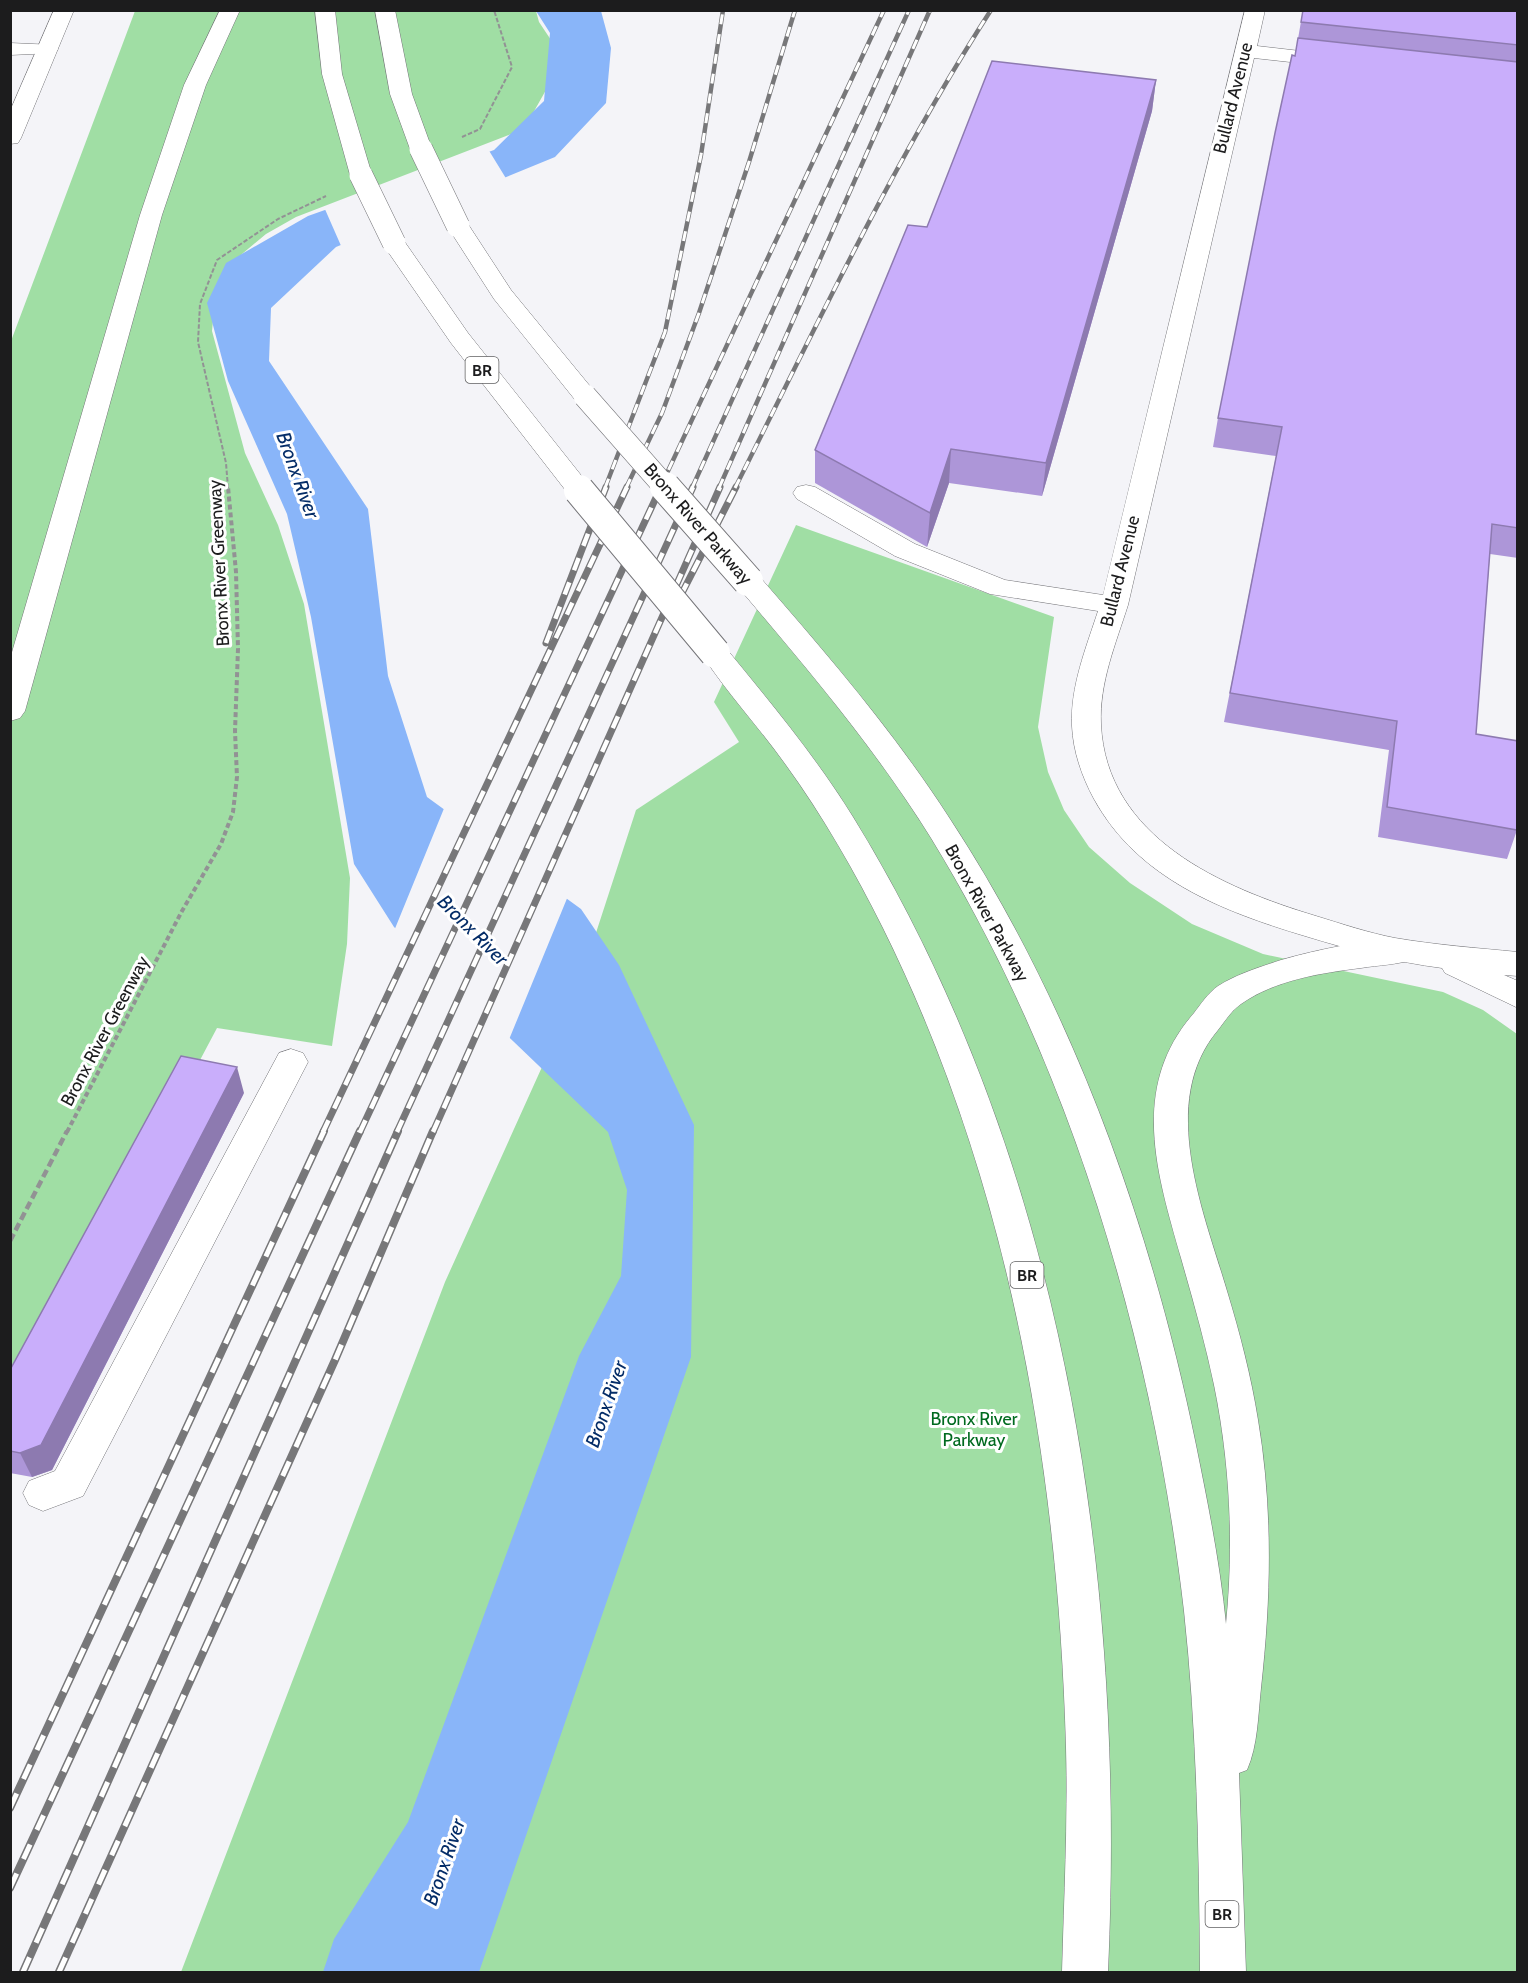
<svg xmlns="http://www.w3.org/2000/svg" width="1528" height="1983" viewBox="0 0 1528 1983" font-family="Cabin,sans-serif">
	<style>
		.green { fill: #a0dea4 }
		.water { fill: #89b5f9 }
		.pier { fill: #f4f4f8 }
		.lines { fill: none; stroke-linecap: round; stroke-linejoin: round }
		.minor-casing { stroke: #757579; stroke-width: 1 }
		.major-casing { stroke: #757579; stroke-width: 1 }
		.highway-casing { stroke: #757579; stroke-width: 1 }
		.path-far2 { stroke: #929294; stroke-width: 2; stroke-dasharray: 4.5 2; stroke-linecap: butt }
		.path-far1 { stroke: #929294; stroke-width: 4; stroke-dasharray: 5 3; stroke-linecap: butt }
		.path { stroke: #929294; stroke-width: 4.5; stroke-dasharray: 8 4; stroke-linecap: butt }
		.minor { fill: #fff; fill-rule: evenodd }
		.major { fill: #fff; fill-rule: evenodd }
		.highway { fill: #fff; fill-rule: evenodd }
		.rail-far2-casing { stroke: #777779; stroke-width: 4.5 }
		.rail-far1-casing { stroke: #777779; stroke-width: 7 }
		.rail-casing { stroke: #777779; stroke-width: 8 }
		.rail-far2 { stroke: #fff; stroke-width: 3; stroke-dasharray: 10; stroke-linecap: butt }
		.rail-far1 { stroke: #fff; stroke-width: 4.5; stroke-dasharray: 13; stroke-linecap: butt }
		.rail { stroke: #fff; stroke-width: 5; stroke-dasharray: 16; stroke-linecap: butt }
		.highway-bridge-far1-casing { stroke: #757579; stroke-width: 24; stroke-linecap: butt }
		.highway-bridge-casing { stroke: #757579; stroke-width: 32; stroke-linecap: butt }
		.highway-bridge-far1 { stroke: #fff; stroke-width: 23 }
		.highway-bridge { stroke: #fff; stroke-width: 30 }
		.wall { fill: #ad96d8 }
		.shaded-wall { fill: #8d7ab0 }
		.building { fill: #c9aefb; stroke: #8d7ab0; stroke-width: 1.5 }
		.labels { text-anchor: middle; stroke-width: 6; stroke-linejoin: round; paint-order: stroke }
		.shield { fill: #fff; stroke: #606061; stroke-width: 1.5 }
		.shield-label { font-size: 16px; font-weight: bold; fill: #1c1c1d }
		.street-label { font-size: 18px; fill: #1c1c1d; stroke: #fff }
		.park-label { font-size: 18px; fill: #006a1f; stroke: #fff }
		.water-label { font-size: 20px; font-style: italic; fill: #052d68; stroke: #fff }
	</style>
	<rect width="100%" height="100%" fill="#f4f4f8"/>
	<path class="green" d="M135,11H536L539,22L551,40L546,90L524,129L296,217L266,234L242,254L223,274L215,300L212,331L245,453L278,525L304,604L350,878L347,944L332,1046L217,1028L11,1417V341Z
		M796,525L1054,617L1038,727L1048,772L1064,810L1089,847L1130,883L1192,924L1263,954L1443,992L1483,1010L1517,1034V1972H181L445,1282L579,985L636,810L739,742L714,702Z"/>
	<path class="water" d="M536,11H601L611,48L606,103L555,157L336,247L271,308L269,361L368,509L388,676L427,797L581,909L619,965L694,1125L691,1357L479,1972H323L334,1939L408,1822L579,1356L621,1276L627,1190L608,1132L394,927L354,864L311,617L287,514L228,381L207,303L226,263L308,216L494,150L544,101L550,33Z"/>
	<path class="pier" d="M488,149L507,180L342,248L324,207Z
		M445,806L568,896L508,1042L394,931Z"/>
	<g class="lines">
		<defs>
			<path id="minor" d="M1245,10H1265L1257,46L1335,55L1342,57L1345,61L1342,65L1335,67L1254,58L1128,605C1116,643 1099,683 1101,724C1106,838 1223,888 1316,916C1342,924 1369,933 1395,938C1436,945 1477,948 1518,952V976L1504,975L1518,981V1008L1445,973L1442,968C1395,962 1351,950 1305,936C1222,911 1138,879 1094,799C1082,777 1073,751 1072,726C1070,687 1086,648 1098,611L990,594L895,556L797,499L793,493L797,487L806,485L815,487L915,544L1005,580L1103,595Z
				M10,43L55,45L58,49L55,53L10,55Z
				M291,1049L303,1053L308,1062L83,1496L43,1511L29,1505L23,1493L29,1481L55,1471L279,1053Z"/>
			<path id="major" d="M54,10H74L21,138L18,143L10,144V111Z"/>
			<path id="highway" d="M220,10H240L206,85L162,215L25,711L20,718L10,721V659L140,215L184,85Z
				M315,10H335L342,74L372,175L369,180L361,182L353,180L350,175L322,74Z
				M375,10H395L412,94L432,149L429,154L421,156L413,154L410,149L390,94Z
				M458,219L466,221L511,290L594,391L598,396L594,401L585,404L576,401L494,299L447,226L450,221Z
				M394,236L402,238L468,333L588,484L592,490L588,496L579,498L570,496L451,343L382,243L386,238Z
				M748,572L758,575C826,653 894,732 950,819C1073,1007 1151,1226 1196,1445C1208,1504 1220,1564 1226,1624C1234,1545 1230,1463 1214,1385C1205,1342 1193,1300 1181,1258C1157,1174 1129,1087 1194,1013C1201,1004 1208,993 1218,986C1237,974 1260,967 1281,960C1312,951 1384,934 1414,943L1419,951L1414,959C1397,965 1379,965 1361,968C1321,973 1275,980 1241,1004C1231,1011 1225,1021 1218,1030C1157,1102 1204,1213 1227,1291C1240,1334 1251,1376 1258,1420C1273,1510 1271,1598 1261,1688C1258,1715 1258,1745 1247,1770L1239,1773L1246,1972H1200C1199,1852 1197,1731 1184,1611C1153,1344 1072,1067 931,838C875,748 806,667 738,587L734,581L738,575Z
				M715,644L725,647C770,702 816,757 853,817C1064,1160 1126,1575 1108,1972H1062C1064,1897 1068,1822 1066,1747C1058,1466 1009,1182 883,928C855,872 823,816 786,765C759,727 726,692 701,653L705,647Z"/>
		</defs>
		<use href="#minor" class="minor-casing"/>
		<use href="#major" class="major-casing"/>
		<use href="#highway" class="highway-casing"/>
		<path class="path-far2" d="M462,137L480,129L512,67L494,10
			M228,488L226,463L198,342L200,304L217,260L278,219L326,196"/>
		<path class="path-far1" d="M67,1132L182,911L221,844L233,812L237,777L235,731L238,649L236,572L228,487"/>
		<path class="path" d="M10,1241L67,1131"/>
		<use href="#minor" class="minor"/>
		<use href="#major" class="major"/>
		<use href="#highway" class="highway"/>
		<defs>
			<path id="rail-far2" d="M605,488L665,332L701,155L723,10
				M626,488L662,413L699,313L749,162L795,10
				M660,488L884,10
				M692,488L909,10
				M719,488L930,10
				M735,488C816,327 893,162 991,10"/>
			<path id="rail-far1" d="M681,595L736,487
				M546,643L606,487
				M323,1132L627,487
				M360,1132L661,487
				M397,1132L693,487
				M433,1132L720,487"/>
			<path id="rail" d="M10,1808L324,1131
				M10,1888L360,1131
				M23,1972L398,1131
				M59,1972L335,1360L433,1131"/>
		</defs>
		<use href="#rail-far2" class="rail-far2-casing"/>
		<use href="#rail-far1" class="rail-far1-casing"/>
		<use href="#rail" class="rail-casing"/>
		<use href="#rail-far2" class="rail-far2"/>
		<use href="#rail-far1" class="rail-far1"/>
		<use href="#rail" class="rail"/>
		<defs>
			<path id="highway-bridge-far1" d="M421,149L458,226
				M361,175L394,243
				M585,396L666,488"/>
			<path id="highway-bridge" d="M665,487L748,581
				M579,490L715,653"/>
		</defs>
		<use href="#highway-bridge-far1" class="highway-bridge-far1-casing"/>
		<use href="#highway-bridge" class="highway-bridge-casing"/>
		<use href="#highway-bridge-far1" class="highway-bridge-far1"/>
		<use href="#highway-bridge" class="highway-bridge"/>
	</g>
	<path class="wall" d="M1303,10H1518V558L1490,554L1476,734L1517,830L1507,859L1378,837L1389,750L1224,722L1276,456L1213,447L1218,418L1295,56Z
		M1156,80L1152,111L1042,496L949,483L927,547L815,483V450L927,227Z
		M244,1093L52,1470L32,1477L10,1473V1370Z"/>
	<path class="shaded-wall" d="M1156,80L1152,111L1042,496L1046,463Z
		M951,449L949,483L927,547L930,513Z
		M237,1067L244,1093L52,1470L32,1477L20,1453Z"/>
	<path class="building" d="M1303,10H1518V45L1301,22Z
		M1298,38L1518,62V528L1492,524L1476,734L1518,741L1517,830L1387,807L1397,721L1230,693L1282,427L1218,418L1275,133L1292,55L1295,56Z
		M992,61L1156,80L1046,463L951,449L930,513L815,450L908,225L927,227Z
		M181,1056L237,1067L41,1445L20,1453L10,1451V1370Z"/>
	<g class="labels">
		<g class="shield">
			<rect x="465.5" y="357" width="33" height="26" rx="4.5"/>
			<rect x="1010.5" y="1262" width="33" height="26" rx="4.5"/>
			<rect x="1205.5" y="1901" width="33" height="26" rx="4.5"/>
		</g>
		<g class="shield-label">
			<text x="482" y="376">BR</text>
			<text x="1027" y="1281">BR</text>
			<text x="1222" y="1920">BR</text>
		</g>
		<g class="street-label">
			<text transform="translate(1233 98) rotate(-76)" y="6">Bullard Avenue</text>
			<text transform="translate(698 524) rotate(49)" y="6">Bronx River Parkway</text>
			<text transform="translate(219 563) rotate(-93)" y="6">Bronx River Greenway</text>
			<text transform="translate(1120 571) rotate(-76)" y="6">Bullard Avenue</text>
			<text transform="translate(987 913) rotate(61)" y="6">Bronx River Parkway</text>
			<text transform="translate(105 1031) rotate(-62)" y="6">Bronx River Greenway</text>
		</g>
		<g class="park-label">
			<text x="974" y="1425">Bronx River<tspan x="974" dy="21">Parkway</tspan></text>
		</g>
		<g class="water-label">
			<text transform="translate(298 475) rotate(70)" y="7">Bronx River</text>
			<text transform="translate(473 930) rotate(45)" y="7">Bronx River</text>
			<text transform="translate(606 1404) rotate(-71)" y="7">Bronx River</text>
			<text transform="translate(444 1862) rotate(-71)" y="7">Bronx River</text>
		</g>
	</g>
	<rect width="1528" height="1983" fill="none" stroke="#1c1c1d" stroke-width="24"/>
</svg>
